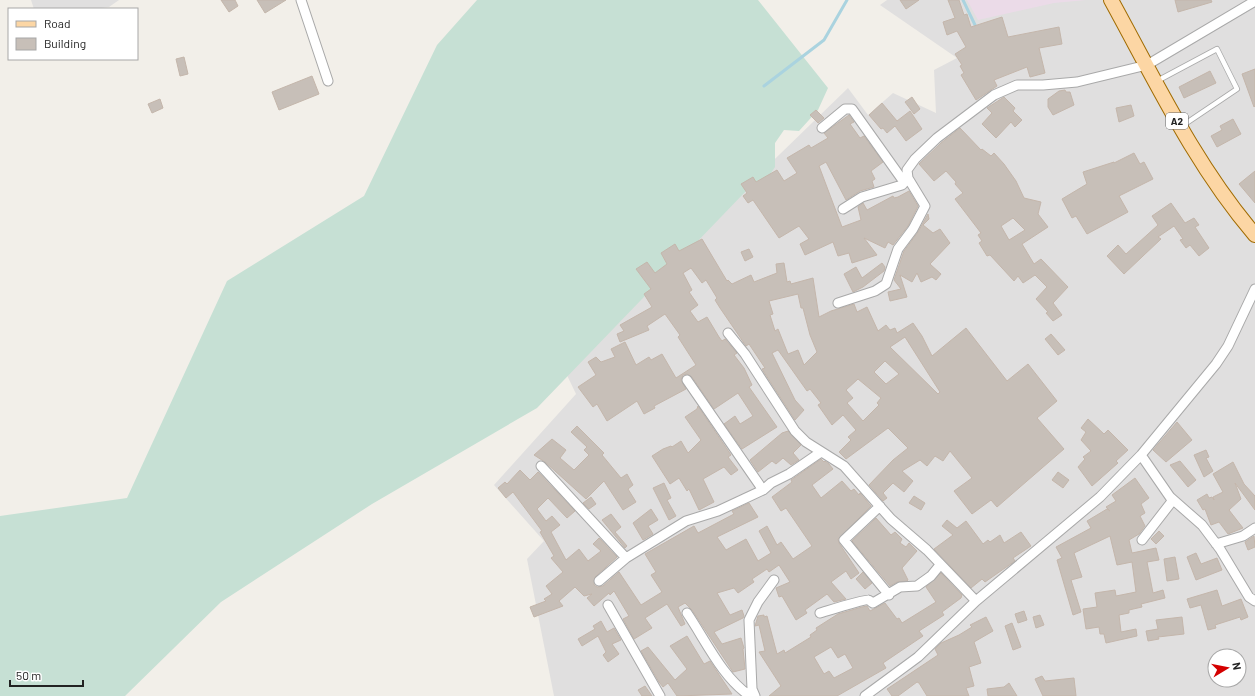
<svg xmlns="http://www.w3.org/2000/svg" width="1255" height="696" viewBox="0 0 1255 696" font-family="Barlow,sans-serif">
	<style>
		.residential { fill: #e0dfdf; fill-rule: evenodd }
		.industrial { fill: #ebdbe8 }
		.wetland { fill: #c6e0d4 }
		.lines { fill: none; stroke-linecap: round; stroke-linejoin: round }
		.stream { stroke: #aad3df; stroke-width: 3 }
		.building { fill: #c7bfb8; stroke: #c4b6ab; fill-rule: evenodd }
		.service-casing { stroke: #a9a9a9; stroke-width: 6 }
		.minor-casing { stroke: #a9a9a9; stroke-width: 11 }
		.primary-casing { stroke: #a06b00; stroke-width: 16 }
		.service { stroke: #fff; stroke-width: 4.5 }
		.minor { stroke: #fff; stroke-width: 9 }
		.primary { stroke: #fcd6a4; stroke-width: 14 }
		.labels { text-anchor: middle; stroke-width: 4; stroke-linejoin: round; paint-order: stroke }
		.shield { fill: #fff; stroke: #646464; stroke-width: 1 }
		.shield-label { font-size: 10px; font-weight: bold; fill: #222 }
	</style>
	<rect width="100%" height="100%" fill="#f2efe9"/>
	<path class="residential" d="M31,0H119L109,7L94,9H34Z
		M887,0H1255V696H554L527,559L544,541L494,485L576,394L565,371L716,216L848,88L868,115L893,93L936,113L934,70L957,58L880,5ZM1215,656H1239V680H1215Z"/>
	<path class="industrial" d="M967,0H1086L1054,3L978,20Z"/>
	<path class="wetland" d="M477,0H758L828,88L818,110L799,131L784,130L775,143V167L767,179L746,191L537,408L372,504L221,602L125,696H0V516L127,498L227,281L364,196L437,45Z"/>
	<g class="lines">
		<path class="stream" d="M963,0L976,27
			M764,86L824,40L847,0"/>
	</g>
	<path class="building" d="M221,0H235L238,6L229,12Z
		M257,0H286L265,13Z
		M900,0H919L906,9Z
		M948,0H959L964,15L967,14L971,27L1002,17L1008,37L1059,27L1062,44L1039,48L1045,73L1030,77L1027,67L994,80L997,86L976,100L961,75L964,73L960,66L962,65L955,54L966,47L957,31L947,35L943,22L955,18Z
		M1175,0H1211L1212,2L1178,12Z
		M184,57L188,74L180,76L176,59Z
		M1255,69V106L1254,107L1242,74Z
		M1210,71L1216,83L1184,98L1179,87Z
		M312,76L319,94L279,110L272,92Z
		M1065,90L1066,92H1070L1074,105L1053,115L1048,107V99L1059,91Z
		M912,97L920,109L914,114L905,102Z
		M1004,97L1015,108L1013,111L1022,120L1015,127L1011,122L996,138L982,124L992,113L987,108Z
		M160,99L163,108L152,113L148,104Z
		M882,103L897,121L910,111L922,129L906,141L895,126L887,133L883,128L881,129L869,115Z
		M1131,105L1134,116L1119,122L1116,108Z
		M816,110L824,118L818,123L810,115Z
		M849,115L854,122L850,124L860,138L864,136L883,162L871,171L875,179L872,181L874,187L860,191L846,200L826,162L819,166L842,227L861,220L858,207L863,203L867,210L893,196L894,198L898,197L909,191L918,206L908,226L893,245L888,242L885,248L864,238L877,255L852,263L849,253L838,256L833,242L805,255L800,244L809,239L799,226L779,238L753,200L748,203L743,196L747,193L741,184L753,177L756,182L777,170L784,181L797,173L787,158L809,145L811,148L828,138L824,133Z
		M1233,119L1241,134L1217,147L1211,136L1222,130L1220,126Z
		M960,128L981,150L982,149L991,156L994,153L1004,164L1016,181L1024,198L1041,202L1038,214L1048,227L1022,244L1034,264L1041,259L1068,287L1053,303L1062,315L1053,321L1046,313L1048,312L1036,299L1047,287L1035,275L1023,283L1018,276L1014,281L990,255L987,256L979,243L982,241L978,235L981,233L955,199L963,193L955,184L956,182L946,171L934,181L919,164L941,143ZM1013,218L1025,230L1009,240L1001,226Z
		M1134,153L1140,164L1144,162L1153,179L1119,196L1128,212L1087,234L1076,216L1072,218L1062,199L1087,184L1083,172L1114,162V163Z
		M1255,171V203L1239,184Z
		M1171,203L1185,223L1194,218L1199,225L1195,227L1209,248L1199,256L1190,245L1186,248L1180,240L1183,239L1174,226L1158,237L1161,239L1124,274L1107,256L1118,245L1126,254L1158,225L1152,216Z
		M928,214L929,219L923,225L933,233L940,229L950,243L930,264L941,274L936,280L932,277L921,282L917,273L912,282L900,275L907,297L890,301L888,292L901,289L894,280L904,251L918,232Z
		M702,239L727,281L728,280L732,284L751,275L754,282L777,273L776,264L784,263L787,282L790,281L791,284L813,278L819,317L831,311L854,304L857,312L867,307L878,331L886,325L890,330L895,328L897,333L913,323L922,336L932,356L966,328L1007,381L1028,364L1057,401L1037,418L1064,449L997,507L991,500L972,514L954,491L972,478L950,451L943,461L935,456L927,466L920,460L902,471L913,481L904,492L893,483L883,493L887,498L883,501L869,485L893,460L908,448L888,428L846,459L839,452L851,440L848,437L856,430L843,415L832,425L818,405L821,403L810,389L807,391L778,350L772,353L795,400L804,410L795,420L762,369L765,368L749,344L746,346L720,308L715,300L717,298L706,280L702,283L691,268L683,273L692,290L689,292L698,305L690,311L698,322L707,317L719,337L722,341L725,339L737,353L734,355L744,368L752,385L749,387L777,427L742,449L724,424L735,416L740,424L753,416L738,393L714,409L692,377L687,374L683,375L681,380L686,389L654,406L655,408L644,414L637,401L607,421L597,404L593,407L578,387L596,375L588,362L596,357L601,362L615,357L611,349L625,342L636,365L649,357L651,360L662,354L676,378L696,365L678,337L680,335L665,314L647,326L649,330L620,342L617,334L624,331L620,325L652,307L644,294L651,289L636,269L647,262L655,273L667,264L661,253L675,244L679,251ZM798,294L801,308H803L810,335L817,352L804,365L798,350L788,354L778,329L775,331L770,315L773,314L769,301ZM905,337L940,392L938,394L890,347ZM885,361L899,374L886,384L874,372ZM858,379L881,398L877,403L879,405L863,421L847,403L853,398L846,390Z
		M749,249L753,257L745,261L741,252Z
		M882,263L885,267L884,271L863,287L853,292L844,274L856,267L862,278Z
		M1051,334L1065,350L1058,355L1045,339Z
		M698,406L731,455L728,457L738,470L731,475L724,467L703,479L714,502L699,510L689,489L687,491L679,478L670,484L652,456L663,449L671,446L672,447L681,441L688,453L701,440L685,417L697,409Z
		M1088,419L1104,434L1108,430L1128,450L1116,461L1118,463L1092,486L1078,467L1085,459L1083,457L1091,451L1081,440L1086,432L1081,428Z
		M1177,422L1192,440L1166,462L1153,450Z
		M577,426L604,453L602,455L621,478L627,474L633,485L628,489L636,502L623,510L604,481L586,499L545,462L534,455L552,439L566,450L560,458L574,470L589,455L584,450L587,447L571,432Z
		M788,431L801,445L793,453L799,460L791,465L783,458L776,464L772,461L758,472L750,460L782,433Z
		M1206,450L1209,457L1206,458L1213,471L1204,477L1194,455Z
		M821,459L824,462L825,461L829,464L833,469L812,485L821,498L842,481L851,491L854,489L859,495L860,493L871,506L838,539L839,543L859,573L851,579L846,571L831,582L846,599L834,602L827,594L805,610L807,613L796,620L782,596L779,597L776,588L790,582L779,565L769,572L767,569L752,579L754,582L738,593L734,588L717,593L730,615L742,610L744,616L743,618L714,632L722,644L741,638L744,648L743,649L745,669L733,672L692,610L685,603L678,607L685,624L681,626L667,604L645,618L652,628L634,639L623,619L629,616L614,591L610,595L609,593L594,606L587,598L592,594L584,596L575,587L559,601L563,606L534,617L530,607L546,601L544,599L552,594L546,586L563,572L551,558L554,556L540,532L542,531L513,492L506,498L498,488L505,482L507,484L520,470L530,480L538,472L575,511L567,518L548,498L537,509L546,521L552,516L560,525L551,532L566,560L579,549L588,561L601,551L593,544L599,538L617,557L595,577L594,585L597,587L603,586L619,572L641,605L662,592L651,575L656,572L645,554L694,526L698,533L734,514L732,511L749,503L758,517L717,537L726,550L746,539L758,561L771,553L759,531L767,526L777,545L781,542L793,559L812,546L786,508L781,511L772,497L792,482L791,480Z
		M1180,461L1196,480L1188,487L1170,465Z
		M1233,462L1244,484L1255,496V510L1235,483L1241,499L1229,510L1243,528L1228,534L1219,522L1211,525L1205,509L1203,510L1197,500L1207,494L1209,498L1212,497L1214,500L1213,497L1223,492L1213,474Z
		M1058,472L1069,480L1063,488L1052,480Z
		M1135,478L1149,498L1141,504L1145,513L1140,516L1145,526L1139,534L1129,540L1132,553L1156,548L1159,560L1147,562L1153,593L1163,590L1165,598L1141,604L1142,607L1129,610V613L1119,615L1121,632L1136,629L1137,636L1106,643L1104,634H1100L1099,627L1086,629L1083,609L1097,607L1095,593L1115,590L1116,596L1136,592L1132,562L1117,565L1110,536L1074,553L1082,577L1071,580L1081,612L1073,615L1057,560L1062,558L1056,547L1091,528L1087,521L1107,509L1110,511L1106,507L1116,501L1112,495Z
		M664,483L671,498L667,500L676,516L669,520L653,488Z
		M914,496L925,503L921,510L909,503Z
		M591,497L596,504L589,509L583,503Z
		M651,509L658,520L648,526L653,534L643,540L633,523Z
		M611,514L621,527L615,532L627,546L625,548L602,520Z
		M876,518L891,535L895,532L902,539L900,543L906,547L909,543L917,551L902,568L908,580L907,581L897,582L890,586L852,541Z
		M947,520L957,528L966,521L983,544L988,540L990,542L1000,535L1004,543L1021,532L1031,546L1013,558L1015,561L985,582L982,579L971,588L934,549L953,535L942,526Z
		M1159,531L1164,536L1156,544L1151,539Z
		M1254,536L1255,547L1248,550L1245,542Z
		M1196,553L1201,564L1217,558L1222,570L1196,580L1187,557Z
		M1175,557L1179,579L1167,581L1164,559Z
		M863,572L872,583L865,589L856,579Z
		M941,573L962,595L961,598L942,612L944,615L919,631L923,636L883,663L886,668L837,696H769L781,686L759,652L765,651L759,625L755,626L758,616L764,615V617L767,616L777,654L784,650L785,653L811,637L810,635L817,630L816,628L838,614L862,607L867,606L870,611L885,603L897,619L899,618L902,623L936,602L926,587ZM831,647L838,658L845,654L853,668L834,678L829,671L824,674L814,657Z
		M1217,590L1222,606L1241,599L1248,617L1241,620L1240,617L1215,625L1216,628L1208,630L1201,605L1190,608L1187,599Z
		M1024,611L1027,620L1018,623L1015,614Z
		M1040,615L1044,625L1036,628L1033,617Z
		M986,617L993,631L974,642L981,663L969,667L974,686L966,688L969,696H927L919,683L917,682L898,696H892L887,689L938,655L935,649L941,643L959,635L972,627L970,625Z
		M1182,617L1184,634L1158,637L1159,639L1148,641L1146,631L1158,629L1156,620Z
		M601,621L607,632L614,628L621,640L612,644L619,654L608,662L603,655L606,652L598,636L582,646L578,639L595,629L593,626Z
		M1012,623L1021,647L1013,650L1005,626Z
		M687,636L704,664L710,661L732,694L677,696L668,683L663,687L659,682L641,651L648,647L675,680L687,669L670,646Z
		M1042,676L1045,681L1074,678L1076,696H1043L1035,679Z
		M1009,683L1017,696H988L987,689L1004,687Z
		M645,686L652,696H642L638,690Z"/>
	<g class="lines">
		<defs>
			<path id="service" d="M1157,81L1217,49L1237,89L1182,126"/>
			<path id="minor" d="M301,0L328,81
				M822,128L845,109H852L904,182
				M843,209L862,197L902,185L908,178L907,170L915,159L937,138L994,95L1017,85H1043L1077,82L1147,65L1255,1
				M838,303L875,291L886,284L898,249L913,229L925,206L908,178
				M728,333L745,354L795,431L806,442L844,466L891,519L927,550L976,601
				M687,380L763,490
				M1141,455L1170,497L1202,525L1220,549L1249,597L1255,601
				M541,466L626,558L686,521L718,511L763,490L771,483L789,474L821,452
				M880,506L844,540L889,595
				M1142,540L1173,500
				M1216,544L1243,536L1255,528
				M599,581L626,558
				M608,605L660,696
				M687,613C706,641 722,677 750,696
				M820,613C827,611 865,599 868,600C870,600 871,602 873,603L900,587L917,586L931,576L940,565
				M755,696L752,689L749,620L758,602L774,580
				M865,696L918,657L976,601L1100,497L1141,455L1216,364L1228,346L1255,289"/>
			<path id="primary" d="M1111,0C1155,80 1195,165 1255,235"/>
		</defs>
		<use href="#service" class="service-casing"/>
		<use href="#minor" class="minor-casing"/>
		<use href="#primary" class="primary-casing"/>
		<use href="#service" class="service"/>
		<use href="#minor" class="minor"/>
		<use href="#primary" class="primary"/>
	</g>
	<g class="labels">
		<rect class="shield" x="1166" y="113" width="22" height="16" rx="3"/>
		<g class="shield-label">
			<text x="1177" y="125">A2</text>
		</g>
	</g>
	<rect x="8" y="8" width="130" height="52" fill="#ffffff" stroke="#a7a7a7"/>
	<rect x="16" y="21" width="20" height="6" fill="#fcd6a4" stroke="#a7a7a7"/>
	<text x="44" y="28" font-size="12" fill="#222222">Road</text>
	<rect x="16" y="38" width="20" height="12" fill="#c7bfb8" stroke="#a7a7a7"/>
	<text x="44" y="48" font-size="12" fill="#222222">Building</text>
	<g transform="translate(1227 668) rotate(80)"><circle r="19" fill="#ffffff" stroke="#a7a7a7"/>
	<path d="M0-3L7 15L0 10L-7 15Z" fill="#d40000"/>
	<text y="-6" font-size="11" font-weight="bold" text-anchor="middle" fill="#222222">N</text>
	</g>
	<path d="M10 680v6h73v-6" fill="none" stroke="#222222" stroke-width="2"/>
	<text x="16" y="680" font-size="12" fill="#222222" stroke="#ffffff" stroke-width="3" paint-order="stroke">50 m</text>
</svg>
